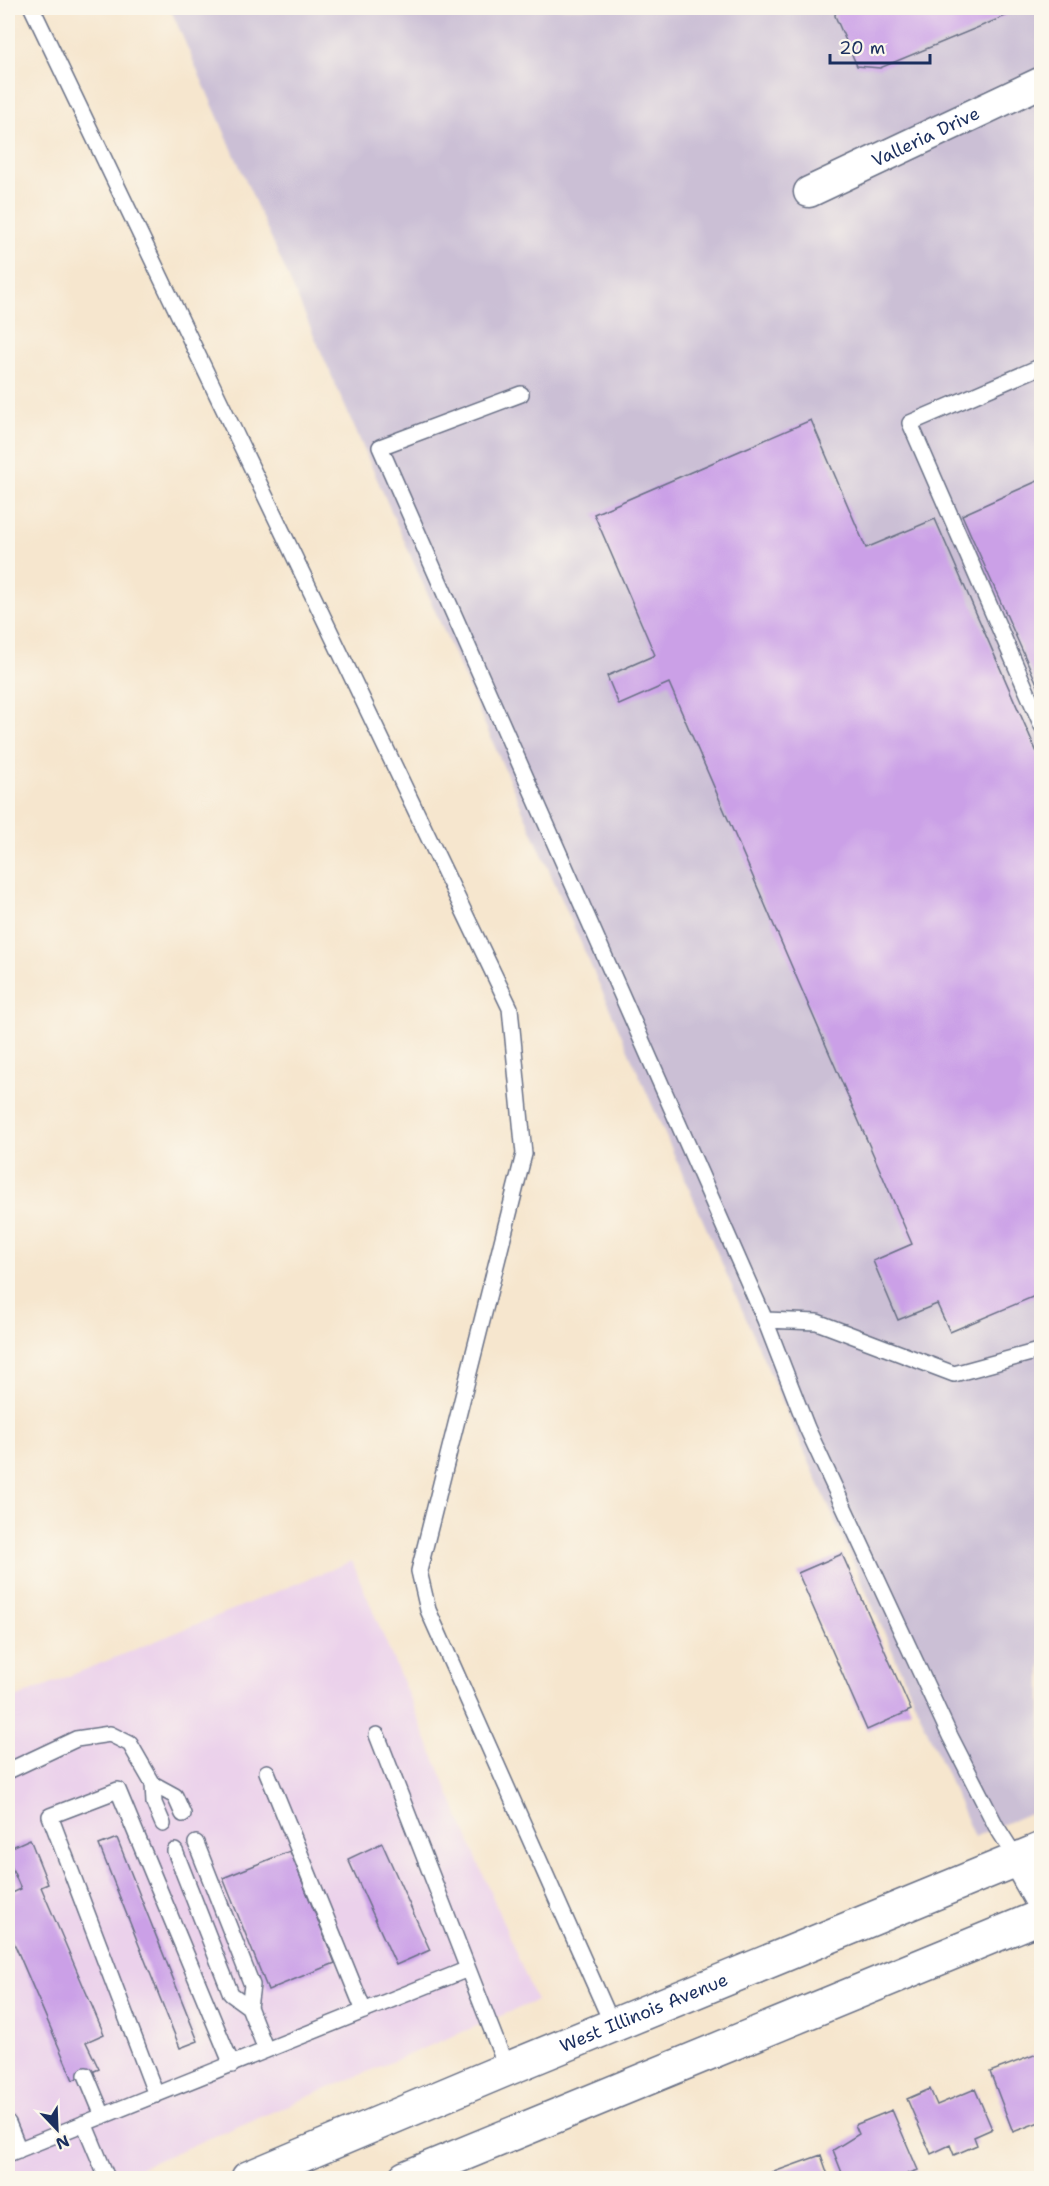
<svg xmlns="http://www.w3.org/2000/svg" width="1049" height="2186" viewBox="0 0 1049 2186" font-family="'Shantell Sans',sans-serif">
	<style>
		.built { fill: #ebd1eb }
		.industrial { fill: #cbbfd5 }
		.building { fill: #cba0e7 }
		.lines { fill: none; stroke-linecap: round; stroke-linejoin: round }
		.service-casing { stroke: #686f85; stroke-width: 18 }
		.minor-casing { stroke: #686f85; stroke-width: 33 }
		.secondary-casing { stroke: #686f85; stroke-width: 36 }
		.service { stroke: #fff; stroke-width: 15 }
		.minor { stroke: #fff; stroke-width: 30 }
		.secondary { stroke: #fff; stroke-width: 33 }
		.labels { text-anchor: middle; stroke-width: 6; stroke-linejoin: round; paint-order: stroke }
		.street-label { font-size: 18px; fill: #1b2f5e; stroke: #fbf7ec }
	</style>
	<rect width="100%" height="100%" fill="#fbf7ec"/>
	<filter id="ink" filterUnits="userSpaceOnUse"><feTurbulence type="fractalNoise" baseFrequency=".0167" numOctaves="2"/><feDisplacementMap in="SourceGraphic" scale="12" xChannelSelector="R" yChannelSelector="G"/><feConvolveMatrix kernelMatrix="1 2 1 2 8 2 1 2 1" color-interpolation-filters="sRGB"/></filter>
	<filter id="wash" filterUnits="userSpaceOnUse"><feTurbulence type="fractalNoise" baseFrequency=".008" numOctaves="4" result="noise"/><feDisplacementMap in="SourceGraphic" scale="24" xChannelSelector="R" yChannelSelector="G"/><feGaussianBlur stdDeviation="1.35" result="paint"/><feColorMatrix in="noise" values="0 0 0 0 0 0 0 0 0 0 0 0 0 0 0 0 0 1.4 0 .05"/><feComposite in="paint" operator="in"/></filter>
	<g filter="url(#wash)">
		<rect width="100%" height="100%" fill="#f6e6ce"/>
		<path class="built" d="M352,1561L536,2001L115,2178H8V1701Z"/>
		<path class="industrial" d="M170,8H1041V1808L974,1837Z"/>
		<g id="blocks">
			<path class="building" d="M836,8H1025L880,68L857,66L835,16Z
				M811,420L866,548L935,519L1042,764V1293L950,1332L937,1304L898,1320L873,1261L912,1244L669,683L619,705L607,676L655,655L594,514Z
				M1042,479V695L962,515Z
				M842,1554L911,1710L867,1730L798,1573Z
				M117,1838L198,2041L180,2048L99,1845Z
				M30,1839L48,1884L41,1887L104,2034L86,2042L99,2069L73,2080L8,1929V1895L21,1889L8,1859V1855L12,1853L10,1848Z
				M382,1843L430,1950L396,1965L348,1859Z
				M290,1851L335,1963L268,1990L223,1878Z
				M1042,2052V2098L1039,2099L1042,2106V2121L1013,2132L990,2072Z
				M930,2089L937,2105L975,2089L992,2129L974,2137L977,2145L954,2155L950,2145L931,2154L907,2099Z
				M892,2110L918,2170L897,2178H887L886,2175L878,2178H844L833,2150L859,2134L855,2125Z
				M821,2155L829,2178H757Z"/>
		</g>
	</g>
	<g filter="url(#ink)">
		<use href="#blocks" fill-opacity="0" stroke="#686f85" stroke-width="1.5"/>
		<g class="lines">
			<defs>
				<path id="service" d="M32,8L510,1008L524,1154L419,1571L428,1610L613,2026
					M1042,366L910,423L1042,726
					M521,394L380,447L765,1320
					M377,1735L468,1969
					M8,1771L76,1739L110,1734L130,1744L153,1784L154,1803L163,1824
					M267,1772L364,2011
					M153,1784L175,1796L183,1814
					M196,1843L252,1985L249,2007
					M175,1851L231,1994L249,2007L266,2050
					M1017,1859L996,1826L950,1736L807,1428L765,1320L817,1322L954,1374L1042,1350
					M86,2075L103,2116
					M156,2095L50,1816L118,1790L232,2065
					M8,2123L19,2150
					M84,2123L107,2178
					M8,2154L468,1969L507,2069"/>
				<g id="minor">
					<path id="s1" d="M809,192L1042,82"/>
					<path d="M1017,1859L1042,1904"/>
				</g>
				<g id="secondary">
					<path id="s2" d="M248,2178L507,2069L1042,1849"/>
					<path d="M405,2178L1042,1916"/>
				</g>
			</defs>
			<use href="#service" class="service-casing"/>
			<use href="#minor" class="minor-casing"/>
			<use href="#secondary" class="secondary-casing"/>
			<use href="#service" class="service"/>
			<use href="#minor" class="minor"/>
			<use href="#secondary" class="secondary"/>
		</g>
	</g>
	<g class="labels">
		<g class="street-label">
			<text dy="6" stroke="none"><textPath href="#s1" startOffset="129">Valleria Drive</textPath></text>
			<text dy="6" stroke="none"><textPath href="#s2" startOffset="429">West Illinois Avenue</textPath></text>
		</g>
	</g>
	<rect width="1049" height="2186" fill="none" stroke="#fbf7ec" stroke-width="30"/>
	<g transform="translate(57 2129) rotate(157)" stroke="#fbf7ec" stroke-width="4.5" paint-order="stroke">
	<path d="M0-4.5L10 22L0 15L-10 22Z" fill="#1b2f5e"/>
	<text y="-9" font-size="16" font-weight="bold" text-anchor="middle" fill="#1b2f5e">N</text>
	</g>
	<path d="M830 54v9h100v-9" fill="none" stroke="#1b2f5e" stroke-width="3"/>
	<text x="839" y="54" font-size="18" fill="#1b2f5e" stroke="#fbf7ec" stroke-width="4.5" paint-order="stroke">20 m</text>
</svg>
